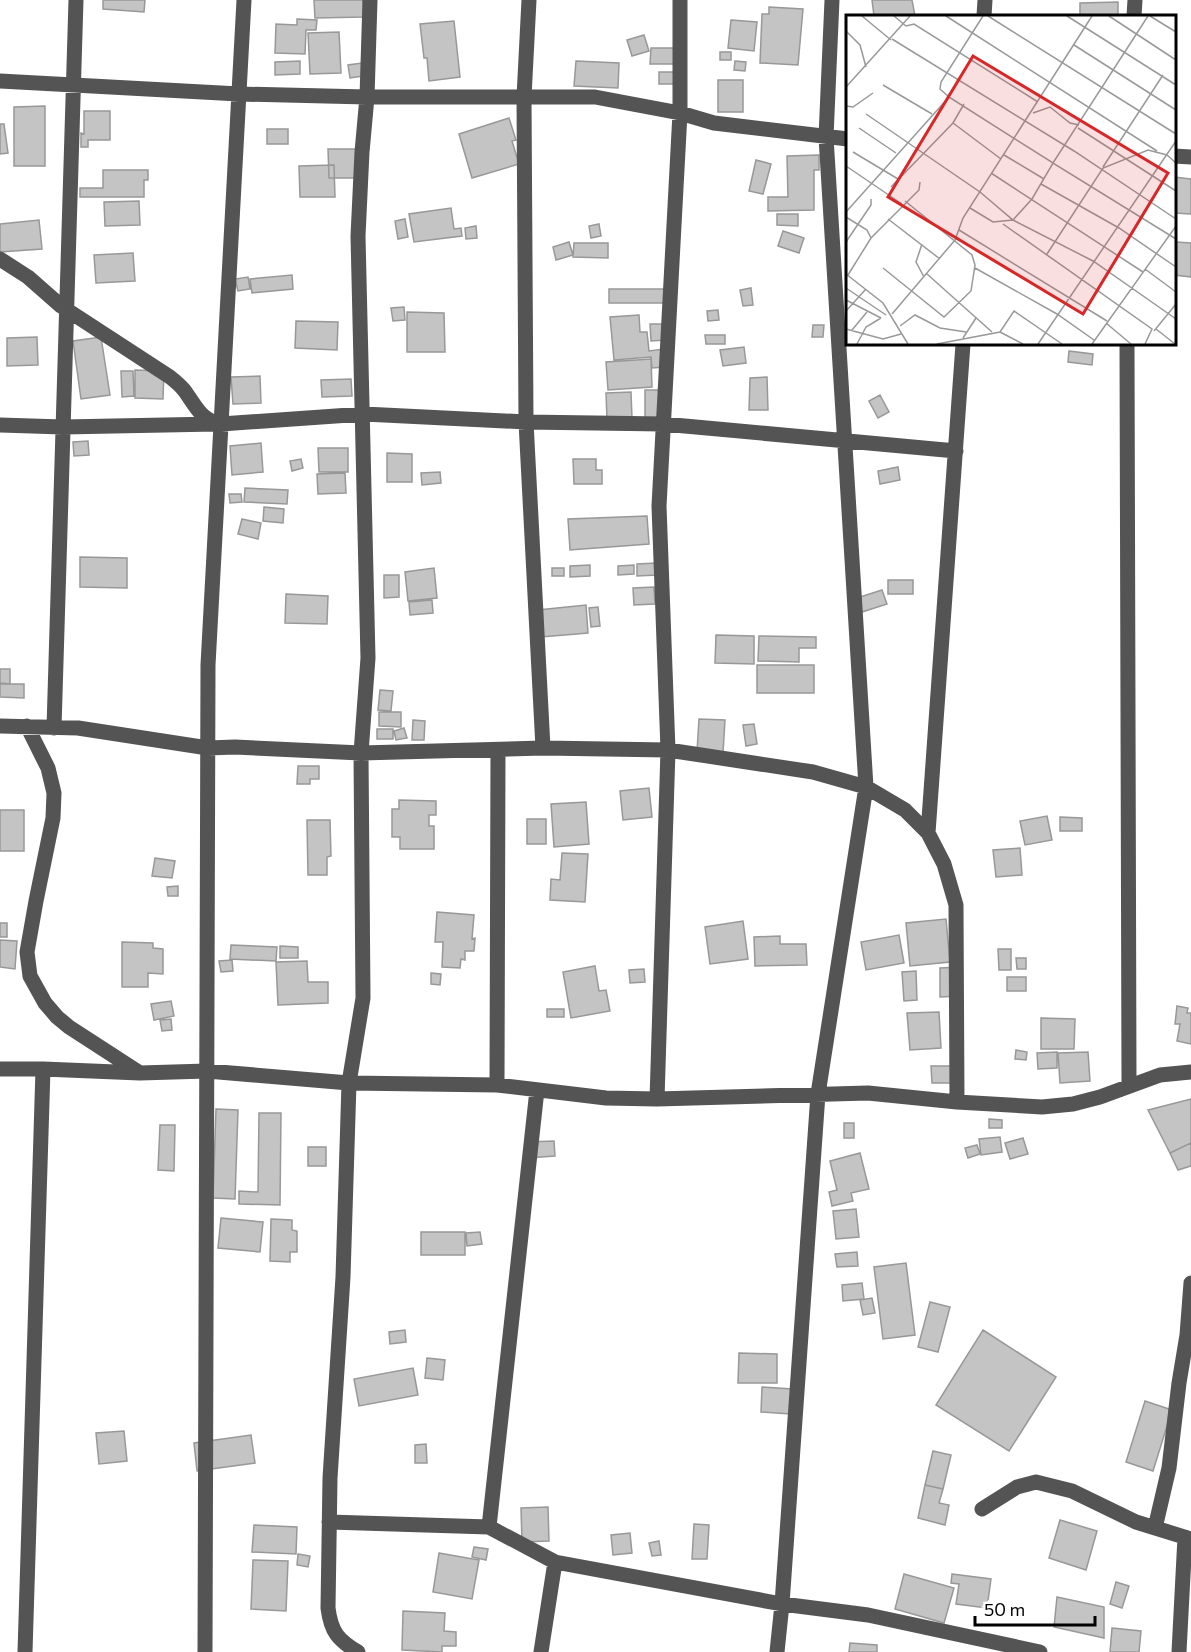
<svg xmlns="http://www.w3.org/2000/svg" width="1191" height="1652" viewBox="0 0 1191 1652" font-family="Commissioner,sans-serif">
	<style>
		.building { fill: #c4c4c4; stroke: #989898; stroke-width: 1.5 }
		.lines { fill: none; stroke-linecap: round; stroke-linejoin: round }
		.minor { stroke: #545454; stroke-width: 15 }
		.inset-road { fill: none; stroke: #999; stroke-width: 1.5 }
		.view { fill: #d62828; fill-opacity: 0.15; stroke: #d62828; stroke-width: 3 }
		.inset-edge { fill: none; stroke: #000; stroke-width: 3 }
	</style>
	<rect width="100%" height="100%" fill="#fff"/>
	<path class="building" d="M103,0H145L144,12L103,9Z
		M314,0H363L364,17L315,18Z
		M872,0H912L915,16H874Z
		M1118,2V16H1080V3Z
		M769,7L803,9L798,65L760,63L762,14H769Z
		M297,19L317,20L316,30H306L305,54L275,53L276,24L297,25Z
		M731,20L757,22L754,51L728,48Z
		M454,21L460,77L429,81L427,58H424L420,24Z
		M339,32L341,73L310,74L308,33Z
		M644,35L649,51L632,56L627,40Z
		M651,48H679L678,64H650Z
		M720,52H731V60H720Z
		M300,61V74L275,75V62Z
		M576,61L619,63L618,88L574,86Z
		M735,61L746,62L745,71L734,70Z
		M362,63L363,76L350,78L348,65Z
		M659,72H675V84H659Z
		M718,80H743V112H718Z
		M45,106V166H14V107Z
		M84,111H110V140H88V147H81V133L84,134Z
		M509,118L516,140L512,141L519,164L472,178L459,134Z
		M0,124H4L8,153L0,154Z
		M267,129H288V144H267Z
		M328,149H358L359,178H329Z
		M819,155V170H814V210L768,211V197H788L787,156Z
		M756,160L771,164L763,194L749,191Z
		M334,165L335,197H300L299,166Z
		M103,170H148V180H144V197H80V188H103Z
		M1174,177L1191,179V214L1174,213Z
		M139,201L140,225L105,226L104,202Z
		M451,208L454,229L461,228L462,236L414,242L409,214Z
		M777,214H798V226L777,225Z
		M405,219L408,237L398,239L395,221Z
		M39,220L42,249L0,252V224Z
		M599,224L601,236L591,238L589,226Z
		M476,226L477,238L466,239L465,228Z
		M783,231L804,238L799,253L778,246Z
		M569,242L573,255L556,260L553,247Z
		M1176,242L1191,243V277L1174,275Z
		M574,243H608V258L573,257Z
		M133,253L135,281L96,283L94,255Z
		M292,275L293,289L252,293L250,279Z
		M248,277L250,289L238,291L235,279Z
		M751,288L753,305L743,306L740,290Z
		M609,289H666V303H609Z
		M404,307L405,320L393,321L391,308Z
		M718,310L719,320L708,321L707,311Z
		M407,312L444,313L445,352H407Z
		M639,315L640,332H647L649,351L664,349L665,367L652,368L651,357L614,360L610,317Z
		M296,321L338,322L337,350L295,348Z
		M650,324H666V340L651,341Z
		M813,325H824L823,337H812Z
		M705,335H725V344H706Z
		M37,337L38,365L7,366V338Z
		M101,337L110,395L81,399L73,341Z
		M744,347L746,363L723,366L720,350Z
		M1069,351L1093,354L1092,365L1068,362Z
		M651,359L652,387L608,390L606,362Z
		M135,370L164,371L163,399L135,398Z
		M121,371H133L134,396L122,397Z
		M260,376L261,403L233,404L231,377Z
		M767,377L768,410H749L750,378Z
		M351,379L352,396L322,397L321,380Z
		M645,390H667V421H645Z
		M631,392L632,418L607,419L606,393Z
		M880,395L889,412L878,418L869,401Z
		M88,441L89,455L74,456L73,442Z
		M261,443L263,472L232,475L230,446Z
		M318,448H348V472H319Z
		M387,453L412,454V482H387Z
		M301,459L303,468L292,471L290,461Z
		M573,459H596V470H602V484H574Z
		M898,467L900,480L880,484L878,471Z
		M440,472L441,483L422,485L421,473Z
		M345,473L346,493L318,494L317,474Z
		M245,488L288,490L287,504L244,502Z
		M229,494H241L242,502L230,503Z
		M264,507L284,509L283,523L263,521Z
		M647,516L649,544L570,550L568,519Z
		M242,519L261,523L258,539L238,534Z
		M80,557L127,558V588L80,587Z
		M656,563L657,575L637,576V564Z
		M590,565V576L570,577V566Z
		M634,565V574L618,575V566Z
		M434,568L437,598L408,601L405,572Z
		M552,568H564V576H552Z
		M384,575H399V597L384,598Z
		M888,580H913V594H888Z
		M654,587L655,604L634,605L633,588Z
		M882,590L887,604L862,612L857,598Z
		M286,594L328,596L327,624L285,623Z
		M432,600L433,613L410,615L409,602Z
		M586,605L588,633L541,637L538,610Z
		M598,607L600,626L591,627L589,608Z
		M716,635L754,636V664L715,663Z
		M759,636L816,637V648H799V662L758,661Z
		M757,665H814V693H757Z
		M0,669H10V684L0,683Z
		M0,684H24V698L0,697Z
		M380,690L393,691L391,711L378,710Z
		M379,712H401V727L379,726Z
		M699,719L725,720L723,753L697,752Z
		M413,720L425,721L424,740H412Z
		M754,724L757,744L746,746L743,725Z
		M404,728L407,738L396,740L394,731Z
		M377,729H393V739H377Z
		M298,766H319V779H310V784H297Z
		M649,788L652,817L623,820L620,791Z
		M399,800L436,801V815H429V826H434V849H400V837H392V809H399Z
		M586,802L589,844L554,847L551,804Z
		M0,810H24V851H0Z
		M1047,816L1052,840L1025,845L1020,821Z
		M1060,817L1082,818V831H1060Z
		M527,819H546V844H527Z
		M307,820H330L331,856L327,857V875H308Z
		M1020,848L1022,875L996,877L993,850Z
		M562,853L588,854L585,902L550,900L551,879L560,880Z
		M155,858L175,861L172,878L152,876Z
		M178,886V896H168L167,887Z
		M437,912L474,915L472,939L475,938L474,951H465V960L461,959L460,968L442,967L443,942H435Z
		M946,919L950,962L910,966L906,923Z
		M743,921L748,959L710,964L705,927Z
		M0,923H7V937H0Z
		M899,935L904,963L866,970L861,942Z
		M780,936V944H806L807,965L755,966L754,937Z
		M0,940L17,941L15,969L0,967Z
		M122,942L153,943V948L163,949V974L148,973V987H122Z
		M231,945L277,947L276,961L230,959Z
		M280,946L298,947V958H280Z
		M998,949H1011V970H999Z
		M1016,958H1026V969H1017Z
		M232,960L233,971L221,972L219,961Z
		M307,961L308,982H328V1003L278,1005L276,962Z
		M595,966L599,991L606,990L610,1011L571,1018L563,972Z
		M961,967V996L940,997V968Z
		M644,969L645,982L630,983L629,970Z
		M916,971L917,1000L904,1001L902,972Z
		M431,973L441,974L440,985L431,984Z
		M1007,977H1026V991H1007Z
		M171,1001L174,1016L154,1020L151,1004Z
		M1177,1006L1188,1008L1187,1013H1191V1044L1177,1041L1180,1024H1175Z
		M547,1009H564V1017H547Z
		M939,1012L941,1048L910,1050L907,1013Z
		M1041,1018L1075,1019L1074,1049H1041Z
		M171,1019L172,1030L162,1031L160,1020Z
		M1016,1050L1027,1052L1026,1060L1015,1059Z
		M1057,1052V1068L1038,1069L1037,1053Z
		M1088,1052L1090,1081L1060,1083L1058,1053Z
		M931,1066H952V1083H932Z
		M1191,1099V1143L1170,1153L1148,1110Z
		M216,1109L238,1110L235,1199L213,1198Z
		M259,1113H281L280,1205L239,1204V1191L258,1192Z
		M989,1119L1002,1120V1128H989Z
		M844,1123H854V1138H844Z
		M160,1125H175L174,1171L158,1170Z
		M1000,1137L1002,1152L981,1155L979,1139Z
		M1023,1138L1028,1154L1010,1159L1005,1143Z
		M554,1141L555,1156L527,1158L526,1142Z
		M1191,1143V1166L1178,1170L1170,1153Z
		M977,1145L980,1154L968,1158L965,1148Z
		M308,1147H326V1166H308Z
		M860,1153L869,1189L851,1193L853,1201L832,1206L829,1192L837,1190L830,1161Z
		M856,1209L859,1237L836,1239L833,1211Z
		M221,1218L263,1222L260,1252L218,1248Z
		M271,1219L292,1220V1230L297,1231V1252H290V1262L270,1261Z
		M421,1232H465V1255H421Z
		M480,1232L482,1244L467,1246L466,1233Z
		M857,1252L858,1266L837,1267L835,1254Z
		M906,1263L915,1335L883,1339L874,1267Z
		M862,1283L864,1299L843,1301L842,1285Z
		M872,1298L875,1313L863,1315L860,1300Z
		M930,1302L950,1307L938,1352L918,1347Z
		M405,1330L406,1342L390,1344L389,1332Z
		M983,1330L1056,1377L1009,1451L936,1405Z
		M739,1353L777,1354V1383H738Z
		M427,1358L445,1360L443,1380L425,1378Z
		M413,1368L418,1395L359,1406L354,1379Z
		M762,1387L792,1389L790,1414L761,1412Z
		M1145,1401L1172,1410L1153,1471L1126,1462Z
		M124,1431L127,1461L99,1464L96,1433Z
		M251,1435L255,1463L197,1471L194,1443Z
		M426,1444L427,1463H415V1445Z
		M933,1451L951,1455L943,1489L925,1485Z
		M925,1485L943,1489L939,1503L949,1505L945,1525L918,1518Z
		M548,1507L549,1541L522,1542L521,1508Z
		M1060,1520L1097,1531L1086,1570L1049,1558Z
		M694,1524L709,1525L707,1559H692Z
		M254,1525L297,1527L296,1554L252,1552Z
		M630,1533L632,1553L613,1555L611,1535Z
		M659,1541L661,1555L652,1556L649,1543Z
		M474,1547L488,1549L486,1560L472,1557Z
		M439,1553L479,1560L472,1599L433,1592Z
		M298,1554L310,1556L308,1567L297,1565Z
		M253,1560L288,1561L286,1611L251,1609Z
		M904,1574L954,1588L944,1623L895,1609Z
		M952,1574L991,1579L987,1608L956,1604L959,1584L951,1583Z
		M1116,1582L1129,1586L1122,1608L1110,1604Z
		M1057,1597L1104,1607V1638L1054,1627Z
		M403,1611L445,1613L444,1631L456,1632V1646H442V1652L402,1650Z
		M1112,1628L1141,1631L1139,1652H1110Z
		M850,1643L877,1645V1652H849Z"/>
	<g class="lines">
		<path class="minor" d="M370,0L367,97L362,152L358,236L368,658L361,753L543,748L668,750L813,772L866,787L905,810L928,833L944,864L956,905L957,1102
			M529,0L524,97L526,422L543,748
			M984,16L985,0
			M1134,16L1135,0
			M0,81L239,94L367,97H595L680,113L714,123L848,139
			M1174,156L1191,157
			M0,259L28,277L61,306L170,377C175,381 180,385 184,390C196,406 201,421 221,424L364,414L526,422L663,424L956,451
			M1127,344L1129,1085
			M0,425L63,427L216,424
			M0,726L78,728L208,748L235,747L361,753L363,998L349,1083L343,1277L330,1478L328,1608C331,1632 338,1640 358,1652
			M27,726L48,768L54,793L53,818L36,901L27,952L30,976L45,1003L57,1017L69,1027L140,1073
			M54,728L76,0
			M928,833L963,344
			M0,1069H43L140,1073L207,1071L349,1083L497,1085L606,1098L657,1099L868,1093L957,1102L1042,1107L1073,1104L1100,1097L1160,1075L1191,1072
			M497,1085L498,750
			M657,1099L668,750L659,506L680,113V0
			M982,1509L1017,1487L1036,1482L1072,1491L1136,1522L1191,1539
			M329,1522L489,1527L555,1562L782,1604L868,1615L1040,1652
			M489,1527L537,1090
			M1155,1528L1169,1468L1179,1383L1187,1335L1191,1283
			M25,1652L43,1069
			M205,1652L208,665L244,0
			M541,1652L555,1562
			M777,1652L782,1604L818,1094L866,787L826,137L832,0
			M1179,1652L1185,1537"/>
	</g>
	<g transform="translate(846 15)">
		<rect width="330" height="330" fill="#fff"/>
		<path class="inset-road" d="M16,1L45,25M48,1L60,11L68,9L192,87M100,1L311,136M142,1L330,119M221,1L330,70M263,1L330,45M304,1L330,17M0,16L14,30L20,52M46,24L228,136L330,204M228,30L330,95M37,70L86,99M0,72L64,1M103,82L94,74L95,67L137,1M0,91L7,92L27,78M187,98L204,92L224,108L233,110M20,99L134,177L167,205L247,246L330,304M107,108L155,144M13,113L50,138M232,113L330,176M7,137L52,164M158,140L198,164M0,151L56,189M257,152L317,60M145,158L297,257M195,169L273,213L330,252M45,172L107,108L118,89M124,193L147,207L167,205L186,184L207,148L330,224M0,197L103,82L207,148L302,1M0,202L21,215L25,223M42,204L94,244M157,209L306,314L299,329M113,215L261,306M0,227L25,190V184M76,229L70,247L78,262M201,239L257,153L302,135L321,140L330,148M37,253L98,302L125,276L129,250L126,240L59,186M129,253L211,299L248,325M299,254L330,277M0,259L37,288L62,329M81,259L146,317M2,260L25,223L73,175L74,167M0,273L40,300M0,285L35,303M0,296L20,274M46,299L109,225L117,203L246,1M260,308L285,329M54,311L69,300L94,313L120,317M0,314L37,324L55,319M310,314L329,329M6,315L21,297M308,316L330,289M154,317L177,329M117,323L130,303M11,329L20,312L35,303M91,329L154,317L168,296L216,329M192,329L330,126M246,329L330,211"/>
		<path class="view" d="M127,41L322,158L237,299L42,182Z"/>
		<rect width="330" height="330" class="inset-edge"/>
	</g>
	<path d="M975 1616v9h120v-9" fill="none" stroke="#000000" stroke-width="3"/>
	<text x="984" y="1616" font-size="18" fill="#000000" stroke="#ffffff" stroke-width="4.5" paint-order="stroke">50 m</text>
</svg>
